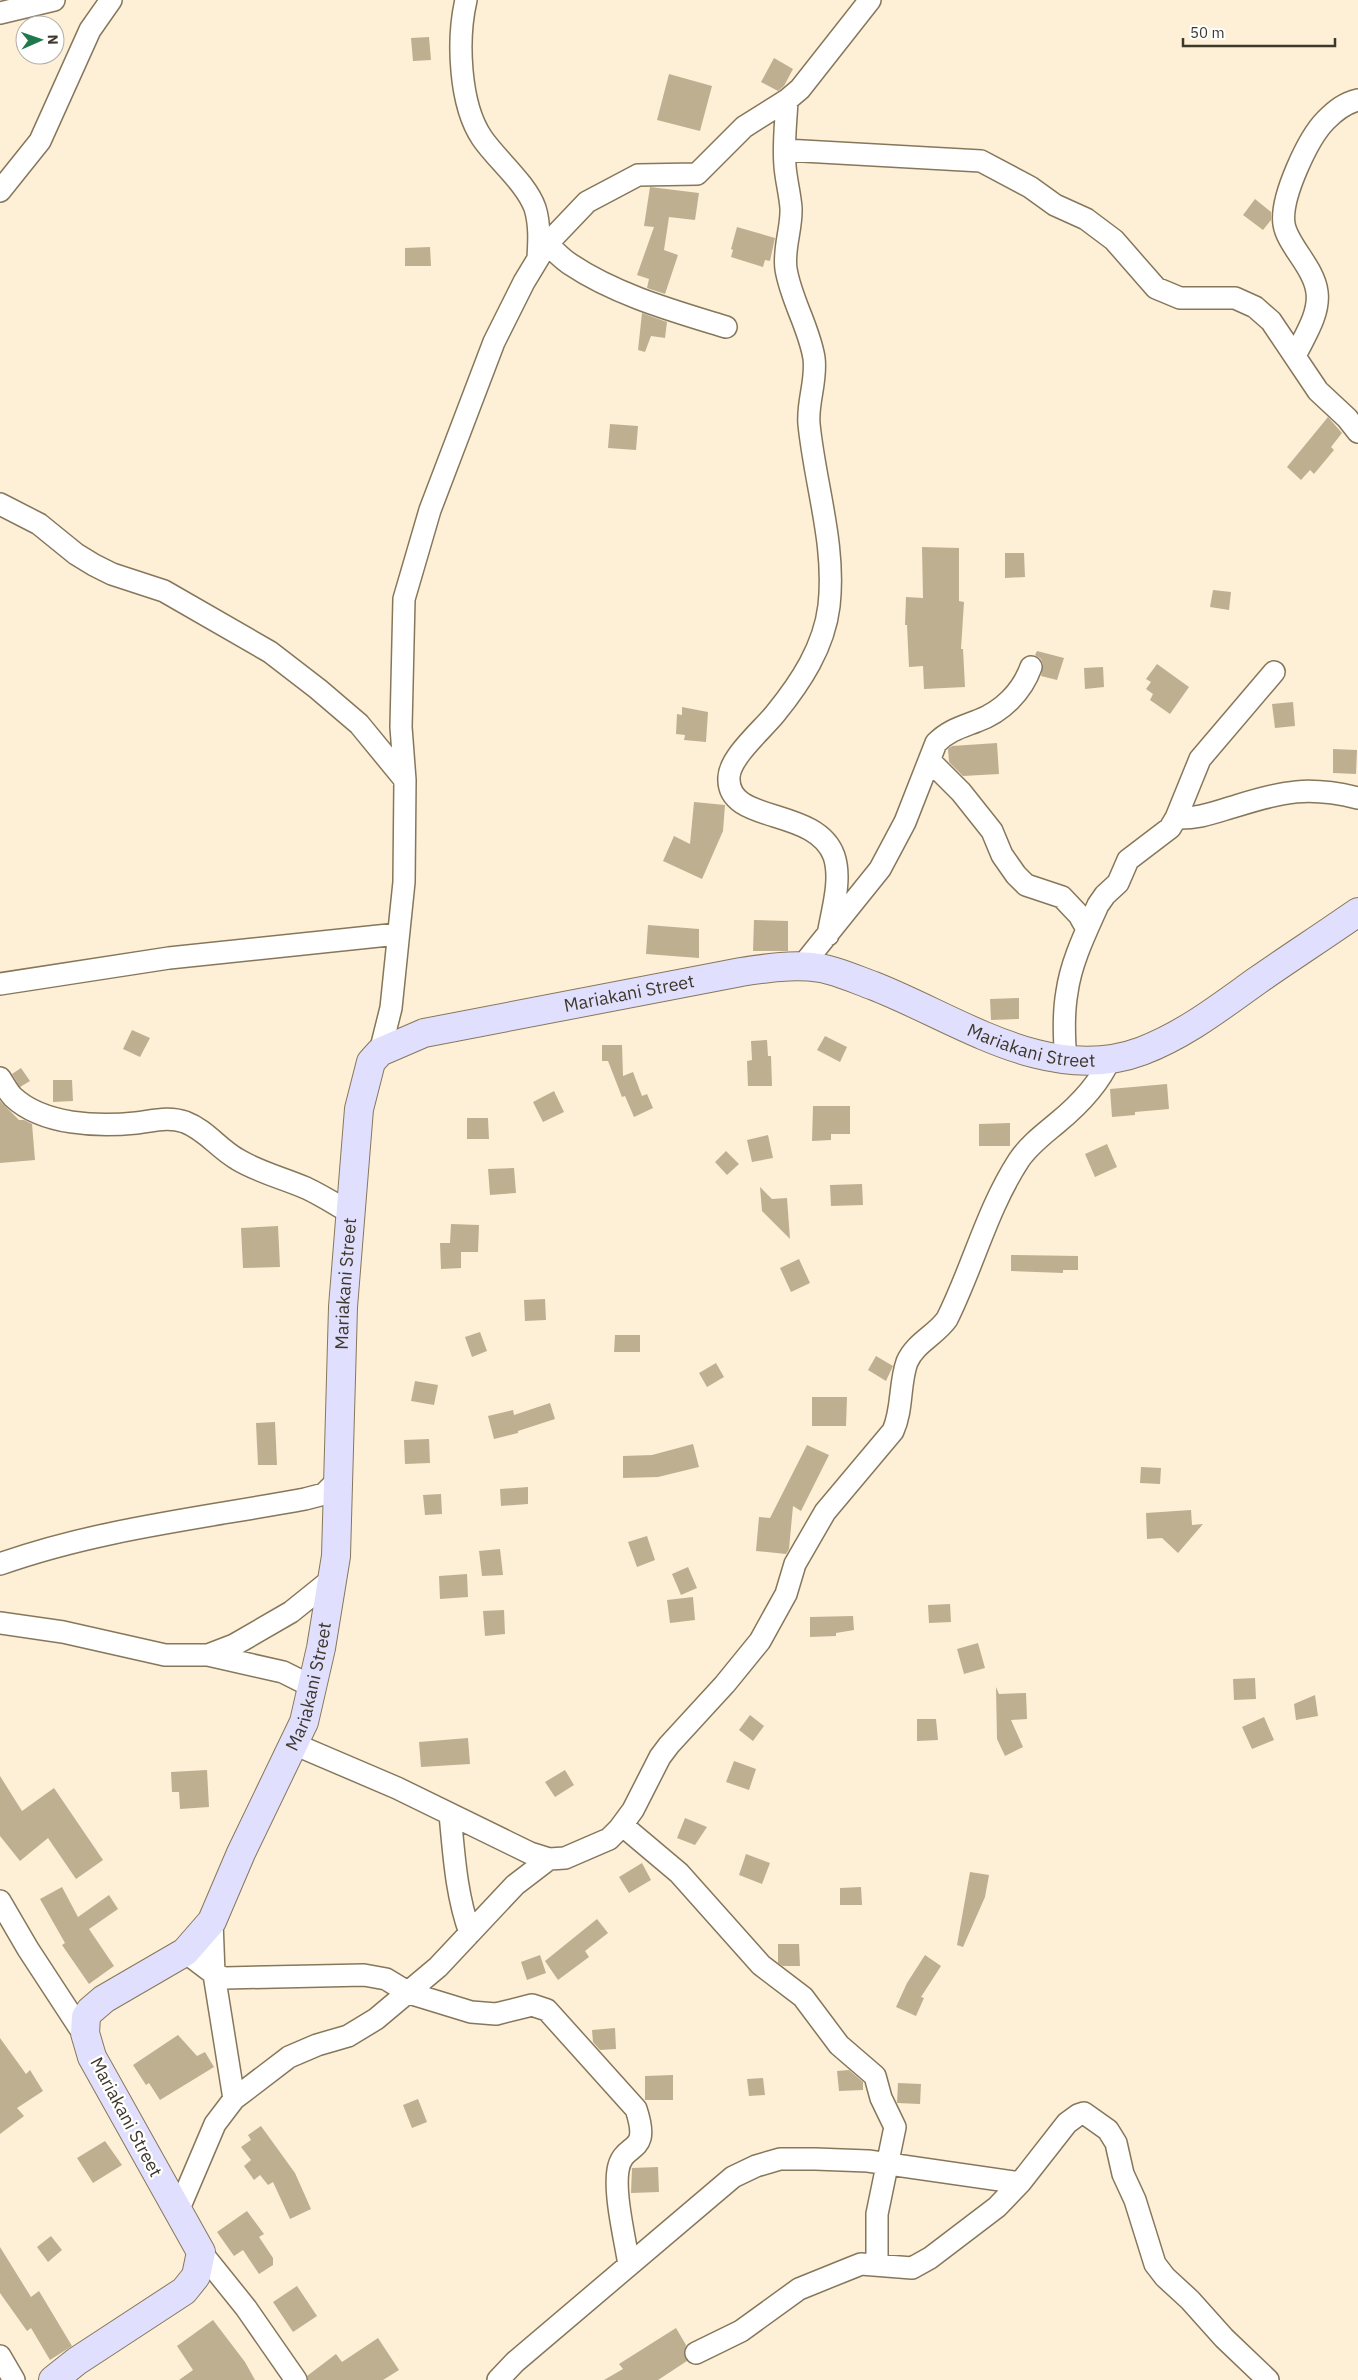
<svg xmlns="http://www.w3.org/2000/svg" width="1358" height="2380" viewBox="0 0 1358 2380" font-family="'IBM Plex Sans',sans-serif">
	<style>
		.building { fill: #bfaf91 }
		.lines { fill: none; stroke-linecap: round; stroke-linejoin: round }
		.street-casing { stroke: #86775b; stroke-width: 24 }
		.secondary-casing { stroke: #86775b; stroke-width: 30 }
		.street { stroke: #fff; stroke-width: 21 }
		.secondary { stroke: #e1dffe; stroke-width: 28 }
		.labels { text-anchor: middle; stroke-width: 4.5; stroke-linejoin: round; paint-order: stroke }
		.street-label { font-size: 18px; fill: #3e382b; stroke: #fff }
	</style>
	<rect width="100%" height="100%" fill="#fdf0d7"/>
	<path class="building" d="M429,37L431,60L413,61L411,38Z
		M774,58L793,69L784,86L778,91L761,82Z
		M669,74L712,86L700,131L657,120Z
		M650,187L699,193L695,220L669,217L664,250L678,255L665,294L647,288L649,279L637,275L654,227L644,226Z
		M1255,199L1271,212V220L1263,230L1243,215Z
		M737,227L775,238L770,261L765,260L763,267L731,257L733,250L731,249Z
		M430,247L431,266H405V248Z
		M642,313L667,322L665,338L651,336L645,352L638,350Z
		M1328,417L1342,433L1331,447L1334,450L1314,474L1310,470L1301,480L1287,467Z
		M610,424L638,426L636,450L608,448Z
		M922,547L959,548V601L964,602L961,649H963L965,687L924,689L923,666L909,667L907,625H905L906,597L923,598Z
		M1005,553H1024L1025,577L1005,578Z
		M1213,590L1231,592L1229,610L1210,607Z
		M1037,651L1064,658L1057,680L1041,676L1043,665L1041,659L1035,655Z
		M1157,664L1189,687L1170,714L1150,700L1153,694L1146,689L1151,682L1146,679Z
		M1103,667L1104,687L1085,689L1084,668Z
		M1293,702L1295,726L1275,728L1272,704Z
		M682,707L708,712L706,742L684,740L685,735L676,734L677,714L682,715Z
		M997,743L999,774L963,776L949,762L948,749L952,746Z
		M1333,749L1357,750L1356,774L1333,773Z
		M694,802L725,805L723,831L702,879L663,861L674,836L690,844Z
		M754,920L788,921V951H753Z
		M648,925L699,929V958L646,954Z
		M1019,998V1019L991,1020L990,999Z
		M132,1030L150,1038L140,1057L123,1049Z
		M825,1036L847,1047L840,1062L817,1050Z
		M767,1040L768,1056H771L772,1086H748L747,1061L752,1060L751,1041Z
		M602,1045H622L623,1076L633,1072L642,1096L647,1094L653,1108L634,1117L625,1096L622,1097L608,1061H602Z
		M21,1068L30,1081L20,1087L12,1074Z
		M53,1080H72L73,1101L53,1102Z
		M1167,1084L1169,1109L1135,1112V1115L1112,1117L1110,1089Z
		M554,1091L564,1112L543,1122L533,1102Z
		M0,1101L19,1120H24L32,1124L35,1160L0,1163Z
		M813,1106H850V1134H831V1140L812,1141Z
		M467,1118H488L489,1139H467Z
		M1010,1123V1146H979V1124Z
		M768,1135L773,1158L752,1162L747,1140Z
		M1107,1144L1117,1167L1095,1177L1085,1154Z
		M726,1151L739,1164L727,1175L715,1162Z
		M514,1168L516,1193L490,1195L488,1169Z
		M862,1184L863,1205L831,1206L830,1185Z
		M760,1187L772,1199L787,1198L790,1239L762,1211Z
		M451,1224L479,1225L478,1252H461V1268L441,1269L440,1243H450Z
		M278,1226L280,1267L243,1268L241,1228Z
		M1011,1255L1078,1256V1270H1063V1273L1011,1271Z
		M799,1259L810,1283L791,1292L780,1268Z
		M545,1299L546,1320L525,1321L524,1300Z
		M480,1332L487,1351L472,1357L465,1337Z
		M615,1335H640V1352H614Z
		M876,1356L893,1366L886,1381L868,1370Z
		M716,1363L724,1377L707,1387L699,1373Z
		M415,1381L438,1385L434,1405L411,1401Z
		M812,1397H847L846,1426H812Z
		M550,1403L555,1419L518,1431V1433L494,1439L488,1416L513,1410L514,1415Z
		M275,1422L277,1465H258L256,1423Z
		M429,1439L430,1463L405,1464L404,1440Z
		M693,1444L699,1467L658,1477L623,1478V1456L652,1455Z
		M807,1445L829,1455L801,1511L793,1506L789,1549L786,1554L756,1551L759,1517L770,1518Z
		M1141,1467L1161,1468L1160,1484L1140,1483Z
		M528,1487V1504L501,1506L500,1489Z
		M441,1494L442,1514L425,1515L423,1495Z
		M1191,1510L1192,1525L1203,1524L1178,1553L1162,1538L1147,1539L1146,1513Z
		M647,1536L655,1560L637,1567L628,1542Z
		M500,1549L503,1575L482,1576L479,1551Z
		M688,1567L697,1588L681,1595L672,1574Z
		M467,1574L468,1597L440,1599L439,1576Z
		M693,1597L695,1620L670,1623L667,1600Z
		M950,1604L951,1622L929,1623L928,1605Z
		M504,1610L505,1634L485,1636L483,1611Z
		M853,1616L854,1630L836,1633V1636L810,1637V1617Z
		M978,1643L985,1668L964,1674L957,1649Z
		M1255,1678L1256,1699L1234,1700L1233,1679Z
		M996,1687L999,1694L1026,1693L1027,1719L1011,1720L1023,1747L1005,1756L997,1739Z
		M1315,1695L1318,1716L1296,1720L1294,1704Z
		M750,1715L764,1726L753,1741L739,1730Z
		M1264,1717L1274,1740L1252,1749L1242,1727Z
		M917,1719H936L938,1740L917,1741Z
		M468,1738L470,1764L421,1767L419,1742Z
		M734,1761L756,1769L749,1790L726,1782Z
		M207,1770L209,1807L180,1809L179,1792H172L171,1772Z
		M565,1770L574,1785L555,1797L545,1782Z
		M0,1776L22,1811L54,1788L103,1860L76,1879L48,1838L20,1861L0,1836Z
		M685,1818L707,1827L695,1845L677,1838Z
		M746,1854L770,1863L762,1884L739,1875Z
		M642,1863L651,1880L629,1893L619,1877Z
		M970,1872L989,1875L985,1897L963,1947L957,1945Z
		M62,1887L78,1917L109,1895L118,1909L89,1929L114,1966L89,1984L62,1945L65,1943L40,1899Z
		M861,1887L862,1905H840V1888Z
		M597,1919L608,1933L585,1951L589,1957L558,1980L545,1961Z
		M778,1944H799L800,1966H783L778,1963Z
		M540,1955L546,1973L527,1980L521,1962Z
		M925,1955L941,1966L921,1997L924,1998L916,2016L896,2007L907,1983Z
		M615,2028L616,2049L600,2050L593,2042L592,2030Z
		M178,2035L197,2056L205,2052L214,2067L160,2100L149,2083L146,2085L133,2065Z
		M0,2038L26,2074L30,2070L43,2091L17,2108L24,2116L0,2134Z
		M849,2070L863,2082V2090L839,2091L837,2071Z
		M673,2075V2100H645V2076Z
		M763,2078L765,2095L749,2096L747,2079Z
		M898,2083L921,2084L920,2104L897,2103Z
		M418,2099L427,2122L412,2128L403,2105Z
		M261,2126L295,2173L311,2209L290,2219L273,2182L268,2185L260,2175L254,2180L244,2166L251,2160L241,2147L251,2140L248,2135Z
		M105,2141L122,2165L93,2183L77,2158Z
		M658,2167L659,2192L631,2193L632,2168Z
		M247,2211L264,2234L259,2237L273,2258V2265L259,2274L243,2250L234,2256L217,2232Z
		M51,2236L62,2250L48,2262L37,2247Z
		M0,2247L31,2297L39,2291L72,2346L50,2360L31,2328L27,2331L0,2293Z
		M297,2286L317,2316L293,2332L273,2302Z
		M213,2320L245,2362L255,2380H179L193,2370L177,2346Z
		M676,2328L686,2345L684,2353L687,2361L658,2380H604L623,2369L619,2364Z
		M378,2338L399,2370L383,2380H308L307,2376L336,2354L342,2362Z"/>
	<g class="lines">
		<defs>
			<path id="street" d="M466,0C457,39 459,104 482,138C497,160 526,183 535,208C540,224 539,242 538,258
				M0,13L54,0
				M787,100C786,122 783,144 785,166C786,180 790,194 791,208C792,228 783,249 786,269C791,300 809,327 814,358C817,381 807,402 809,424C815,485 836,544 829,606C824,647 801,682 775,714C762,730 730,757 729,777C726,825 816,806 834,856C842,880 832,911 828,935
				M785,150L981,161L1030,187L1055,205L1086,219L1114,240L1156,288L1180,298H1235L1255,307L1271,321L1318,391L1347,418L1358,432
				M0,191L40,141L90,30L111,0
				M547,244C555,251 562,259 570,264C616,295 674,311 726,327
				M1295,356C1304,337 1320,314 1317,292C1314,267 1287,245 1284,224C1280,198 1308,138 1326,120C1336,110 1345,103 1358,100
				M0,504L39,524L76,554L94,565L112,574L164,591L270,652L318,689L359,724L405,780
				M930,761L961,792L992,831L1002,855L1016,875L1026,885L1062,897L1079,915L1087,929
				M1176,818C1199,819 1215,812 1236,806C1284,791 1309,786 1358,798
				M802,966L880,869L905,822L936,743C949,730 962,727 977,721C1002,712 1022,692 1031,667
				M0,984L169,958L398,934
				M380,1052L391,1008L404,882L405,780L401,727L404,599L430,510L494,342L524,282L547,244L587,202L638,175L697,174L744,127L787,100L800,89L870,0
				M1066,1061C1064,1038 1063,1014 1067,992C1071,962 1086,932 1098,905L1105,895L1118,883L1128,860L1170,828L1176,818L1200,759L1274,672
				M0,1078C4,1084 8,1092 13,1097C43,1125 98,1127 136,1123C153,1121 168,1116 185,1122C206,1130 218,1148 237,1159C258,1172 283,1178 306,1188C321,1195 335,1204 349,1212
				M0,1564C99,1529 202,1518 305,1499L324,1494L337,1481
				M0,1623L63,1632L165,1655H208L234,1645L291,1612L332,1579
				M208,1655L283,1672L313,1687
				M294,1744L397,1788L530,1853L549,1859L565,1858L609,1839L619,1829L633,1810L660,1757L669,1745L725,1684L760,1641L786,1594L795,1564L825,1512L893,1431C903,1409 899,1384 907,1362C915,1343 936,1335 947,1319C973,1267 987,1209 1019,1160C1029,1145 1044,1134 1057,1123C1079,1105 1099,1084 1110,1059
				M450,1814C454,1855 456,1894 470,1933
				M622,1825L679,1873L761,1965L803,1997L839,2045L875,2076L881,2098L895,2127L877,2214V2265
				M0,1901L28,1949L79,2027L85,2033
				M212,1921L214,1974L234,2099
				M185,1952L214,1974L225,1978L364,1975L386,1979L409,1993L471,2012L496,2014L532,2005L547,2010L636,2109C652,2157 623,2140 618,2170C614,2195 625,2239 629,2265
				M178,2211L215,2124L234,2099L289,2057L317,2045L348,2036L376,2019L438,1967L515,1885L549,1859
				M201,2252L246,2308L296,2380
				M696,2353L741,2331L799,2289L846,2270L861,2264L912,2268L930,2258L997,2207L1020,2183L1067,2123L1078,2115L1084,2113L1108,2130L1116,2143L1123,2174L1135,2200L1155,2264L1165,2277L1190,2300L1224,2338L1268,2380
				M0,2356L14,2380
				M498,2380L515,2362L733,2177L756,2166L780,2159H815L868,2161L1020,2183"/>
			<g id="secondary">
				<path id="s1" d="M53,2380L77,2361L184,2291L196,2276L201,2252L92,2057L85,2033L86,2017L90,2011L104,1999L185,1952L212,1921L241,1853L304,1722L321,1648L336,1556L343,1307L359,1109L371,1062L380,1052L424,1033L741,972C767,968 794,964 820,968C838,971 857,980 874,986C958,1019 1049,1086 1142,1051C1186,1034 1220,1007 1258,980C1291,957 1325,935 1358,912"/>
			</g>
		</defs>
		<use href="#street" class="street-casing"/>
		<use href="#secondary" class="secondary-casing"/>
		<use href="#street" class="street"/>
		<use href="#secondary" class="secondary"/>
	</g>
	<g class="labels">
		<g class="street-label">
			<text dy="6" stroke="none"><textPath href="#s1" startOffset="1782">Mariakani Street</textPath></text>
			<text dy="6" stroke="none"><textPath href="#s1" startOffset="2202">Mariakani Street</textPath></text>
			<text dy="6" stroke="none"><textPath href="#s1" startOffset="1288">Mariakani Street</textPath></text>
			<text dy="6" stroke="none"><textPath href="#s1" startOffset="882">Mariakani Street</textPath></text>
			<text transform="translate(126 2117) rotate(62)" y="6">Mariakani Street</text>
		</g>
	</g>
	<g transform="translate(40 40) rotate(88)"><circle r="24" fill="#ffffff" stroke="#b2afaa"/>
	<path d="M0-4L9 19L0 12L-9 19Z" fill="#1f794d"/>
	<text y="-8" font-size="14" font-weight="bold" text-anchor="middle" fill="#3e382b">N</text>
	</g>
	<path d="M1183 38v8h152v-8" fill="none" stroke="#3e382b" stroke-width="2.5"/>
	<text x="1190" y="38" font-size="15" fill="#3e382b" stroke="#ffffff" stroke-width="4" paint-order="stroke">50 m</text>
</svg>
